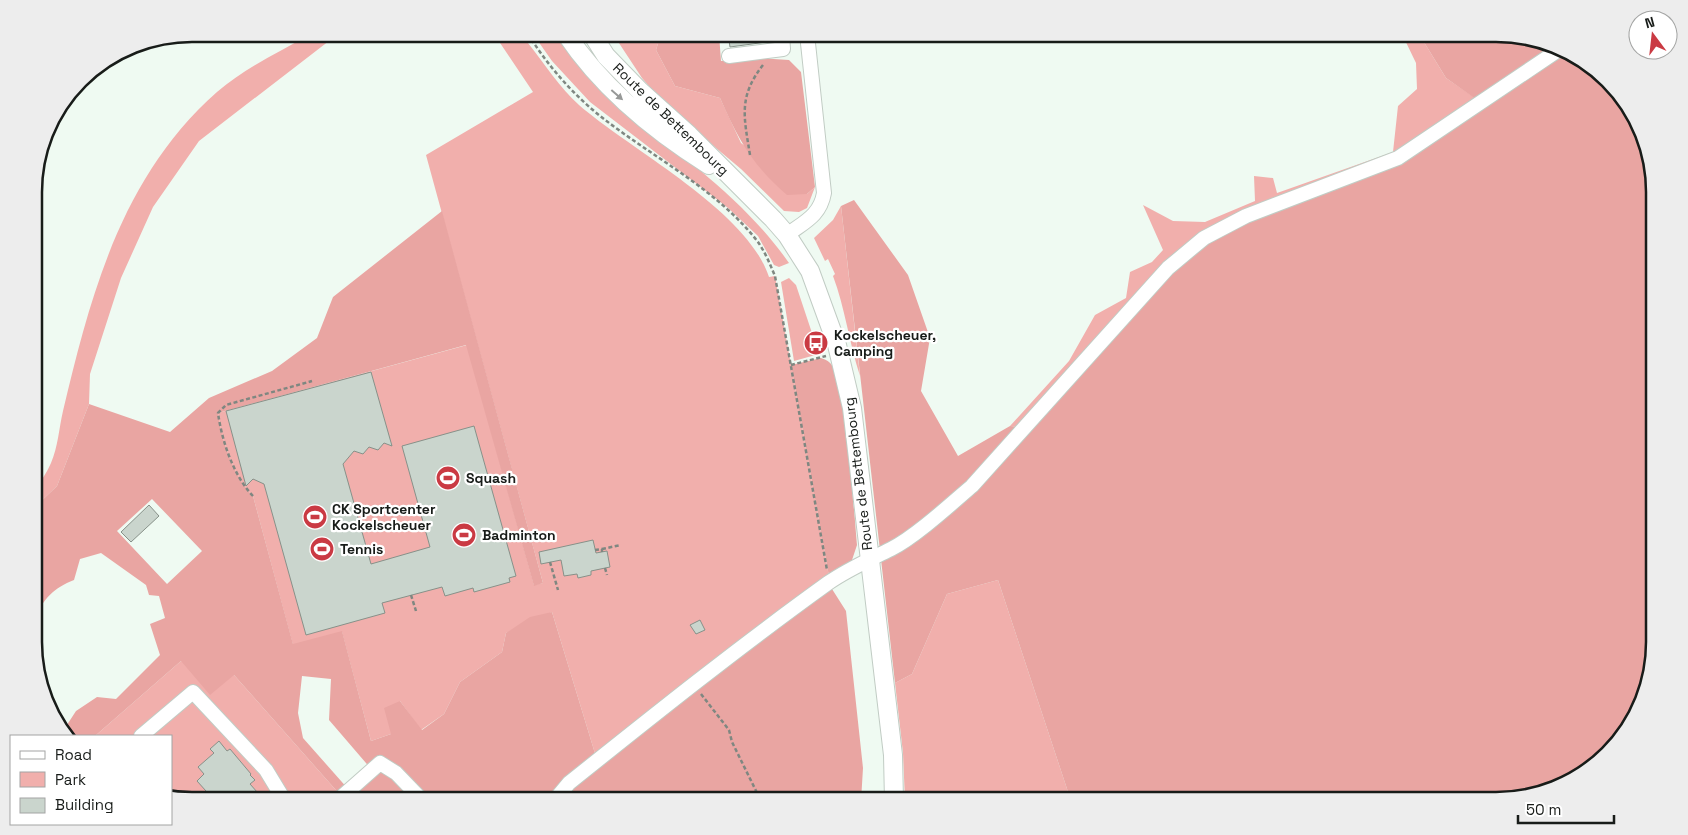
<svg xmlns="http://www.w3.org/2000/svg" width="1688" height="835" viewBox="0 0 1688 835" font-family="'Space Grotesk',sans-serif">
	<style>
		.green { fill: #f1afac }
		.forest { fill: #e9a5a2; fill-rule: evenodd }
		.building { fill: #cad5cd; stroke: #879189 }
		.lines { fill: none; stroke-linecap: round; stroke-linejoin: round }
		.minor-casing { stroke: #c1ccc4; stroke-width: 16 }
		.major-casing { stroke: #c1ccc4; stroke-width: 20 }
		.path { stroke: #7f8781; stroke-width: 2.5; stroke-dasharray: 4 2.5; stroke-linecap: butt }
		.minor { stroke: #fff; stroke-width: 14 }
		.major { stroke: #fff; stroke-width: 18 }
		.oneway { fill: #979998 }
		.labels { text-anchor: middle; stroke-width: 4.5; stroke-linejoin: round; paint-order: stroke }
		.street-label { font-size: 14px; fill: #181c19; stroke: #fff }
		.poi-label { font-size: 14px; font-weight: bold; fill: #181c19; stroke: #fff; text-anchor: start }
		.rim { fill: none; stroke: #181c19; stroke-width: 2.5 }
	</style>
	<rect width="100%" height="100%" fill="#effaf2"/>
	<path class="green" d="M311,34H338L199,141L153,207L121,278L90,374L89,404L57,486L35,507C35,483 42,483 51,463C58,447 59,428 63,411C91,293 122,176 217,92C245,68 279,52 311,34Z
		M494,34H523L528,43C544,63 560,88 579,105C632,151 747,210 769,277L775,276L830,582L597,760L552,612L506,633L502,652L460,682L444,714L421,730L400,701L391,734L371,741L342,632L293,645L253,496C233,475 222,441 218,413L467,345L534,585L543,583L426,155L533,92Z
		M533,34H559C583,60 606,89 632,113C688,163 745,200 789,263L779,267L774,265L758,236L728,208L590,102L552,61Z
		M613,34H661L656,50L675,86L720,98L741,143L807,194L815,187L807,208L799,212L784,211L741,169L666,106L642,78Z
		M1402,34H1419L1446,78L1481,102L1022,427L1010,426L1069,361L1095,315L1126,298L1130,272L1152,262L1163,250L1143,205L1173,221L1205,222L1255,201L1254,176L1273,178L1277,193L1393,152L1398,106L1417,89L1416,63Z
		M841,206L860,376C849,342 845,308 833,276L835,274L828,259L825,261L814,238L833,220Z
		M789,278L796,285L819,354L794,361L781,282Z
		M998,580L1071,801H905L903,753L895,683L912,674L947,594Z
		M181,661L234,675L342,797L337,801H193L171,796V736H95Z"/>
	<path class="forest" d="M661,34H719L721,61L756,58L789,60L801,72L815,187L807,194L787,195C752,165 738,139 720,98L675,86L656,50Z
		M1419,34H1495L1565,50L1627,104L1653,172L1654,643L1638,712L1584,774L1506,801H1071L998,580L947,594L912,674L895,683L841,206L854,200L908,275L930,338L921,391L958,456L1010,426L1022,427L1204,238L1398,158L1480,102L1446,78Z
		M442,211L543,583L534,586L466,345L218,413C222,441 233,475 253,496L293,644L342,631L371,741L391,734L384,708L400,701L422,730L444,714L460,682L502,652L506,633L530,617L552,612L597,760L830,582L791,365L821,358C824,359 829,361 831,364C846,382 854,514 857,545L852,560L832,589L846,611L863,768L861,801H337L342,797L234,675L210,695L181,661L95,736H65L63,731L76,711L97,697L116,699L160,655L150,624L165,618L159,596L149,595L146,585L101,553L80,559L74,580C54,588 44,598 35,618V507L57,486L89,404L170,432L209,398L272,371L317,338L333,297ZM152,499L202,551L167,584L117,531ZM302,676L331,679L329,720L372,770L349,790L303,738L298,713Z"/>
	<path class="building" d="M728,34H773L774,41L730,47Z
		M371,372L392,446L384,443L378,450L369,447L363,454L354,451L343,464L371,564L430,547L402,446L474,426L516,576L509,578L510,582L474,592L473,588L445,596L442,587L382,603L385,613L306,635L264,484L253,479L246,486L226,411Z
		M149,505L159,516L131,542L121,532Z
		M593,540L596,553L607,551L610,567L591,571V575L578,578L577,574L564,576L561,560L541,564L539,552Z
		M700,620L705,630L696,634L690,625Z
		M219,741L227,751L230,749L251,774L250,775L255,780L250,784L265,801H247L241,795L234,801H215L197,781L204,774L198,767L214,753L210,749Z"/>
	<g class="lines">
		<defs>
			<path id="minor" d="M729,56L783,49L782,34
				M787,235C804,222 820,216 824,193L807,34
				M141,736L193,692L266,770L283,798
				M337,801L380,763L396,773L423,801
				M554,801L569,783C654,715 739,647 828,583C848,569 869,560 891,549C915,537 951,504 972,486L1168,268L1204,238L1246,216L1398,158L1560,49"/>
			<path id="major" d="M566,34C603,89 653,130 709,165
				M592,34L606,56L640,91L689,135L773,219L787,235L810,271L837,345L852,408L893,755L894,801"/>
		</defs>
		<use href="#minor" class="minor-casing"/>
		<use href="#major" class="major-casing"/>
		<path class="path" d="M528,34C548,66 574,96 604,119C654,158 718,190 758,242C765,252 770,264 775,276L827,570
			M750,155C744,117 738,97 763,65
			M791,365L826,356
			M253,496C233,475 222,441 218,413L226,405L312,381
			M602,549L621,545
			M595,550L602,549V552
			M550,562L558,590
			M605,568L607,575
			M411,595L416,611
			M701,694L729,730L732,742L761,801"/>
		<use href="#minor" class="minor"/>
		<use href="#major" class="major"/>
	</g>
	<defs><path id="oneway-solid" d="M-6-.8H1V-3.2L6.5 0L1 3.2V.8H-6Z" transform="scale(1.25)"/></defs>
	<use class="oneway" href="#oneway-solid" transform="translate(617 95) rotate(41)"/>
	<defs>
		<symbol id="bus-disc" viewBox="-11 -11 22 22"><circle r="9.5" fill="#ca3a43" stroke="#fff"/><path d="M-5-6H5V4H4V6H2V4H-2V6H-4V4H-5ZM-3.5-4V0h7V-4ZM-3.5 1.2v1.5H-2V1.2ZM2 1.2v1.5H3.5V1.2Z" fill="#fff"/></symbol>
		<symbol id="stadium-disc" viewBox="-11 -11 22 22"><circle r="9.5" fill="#ca3a43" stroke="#fff"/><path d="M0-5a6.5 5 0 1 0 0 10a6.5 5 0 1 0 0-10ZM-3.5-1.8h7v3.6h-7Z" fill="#fff"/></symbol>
	</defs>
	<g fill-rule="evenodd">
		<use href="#bus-disc" x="802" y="329" width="28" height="28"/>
		<use href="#stadium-disc" x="434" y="464" width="28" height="28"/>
		<use href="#stadium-disc" x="301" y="503" width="28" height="28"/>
		<use href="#stadium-disc" x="450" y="521" width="28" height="28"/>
		<use href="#stadium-disc" x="308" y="535" width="28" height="28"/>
	</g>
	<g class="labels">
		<g class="street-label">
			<text transform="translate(671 119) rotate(44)" y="5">Route de Bettembourg</text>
			<text transform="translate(858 474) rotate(-97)" y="5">Route de Bettembourg</text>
		</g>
		<g class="poi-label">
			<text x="834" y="340">Kockelscheuer,<tspan x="834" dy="16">Camping</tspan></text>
			<text x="466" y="483">Squash</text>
			<text x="332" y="514">CK Sportcenter<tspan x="332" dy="16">Kockelscheuer</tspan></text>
			<text x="482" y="540">Badminton</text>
			<text x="340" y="554">Tennis</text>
		</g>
	</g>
	<path d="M0 0H1688V835H0ZM192 42H1496A150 150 0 0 1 1646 192V642A150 150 0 0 1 1496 792H192A150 150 0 0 1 42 642V192A150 150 0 0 1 192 42Z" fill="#ededed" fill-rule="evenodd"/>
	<path class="rim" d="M192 42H1496A150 150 0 0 1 1646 192V642A150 150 0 0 1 1496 792H192A150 150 0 0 1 42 642V192A150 150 0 0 1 192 42Z"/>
	<rect x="10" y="735" width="162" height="90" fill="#ffffff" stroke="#a3a4a3"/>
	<rect x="20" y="751" width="25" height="8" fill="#ffffff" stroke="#a3a4a3"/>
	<text x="55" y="760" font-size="15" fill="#181c19">Road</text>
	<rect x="20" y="772" width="25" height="15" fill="#f1afac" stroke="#a3a4a3"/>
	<text x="55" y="785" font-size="15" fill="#181c19">Park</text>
	<rect x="20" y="798" width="25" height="15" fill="#cad5cd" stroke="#a3a4a3"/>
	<text x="55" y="810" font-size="15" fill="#181c19">Building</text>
	<g transform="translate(1653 35) rotate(345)"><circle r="24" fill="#ffffff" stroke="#a3a4a3"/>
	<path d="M0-4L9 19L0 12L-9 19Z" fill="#ca3a43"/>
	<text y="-8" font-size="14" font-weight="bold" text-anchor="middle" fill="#181c19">N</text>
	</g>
	<path d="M1518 815v8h96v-8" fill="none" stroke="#181c19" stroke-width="2.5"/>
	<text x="1526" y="815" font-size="15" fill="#181c19" stroke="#ffffff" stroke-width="4" paint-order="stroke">50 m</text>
</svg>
